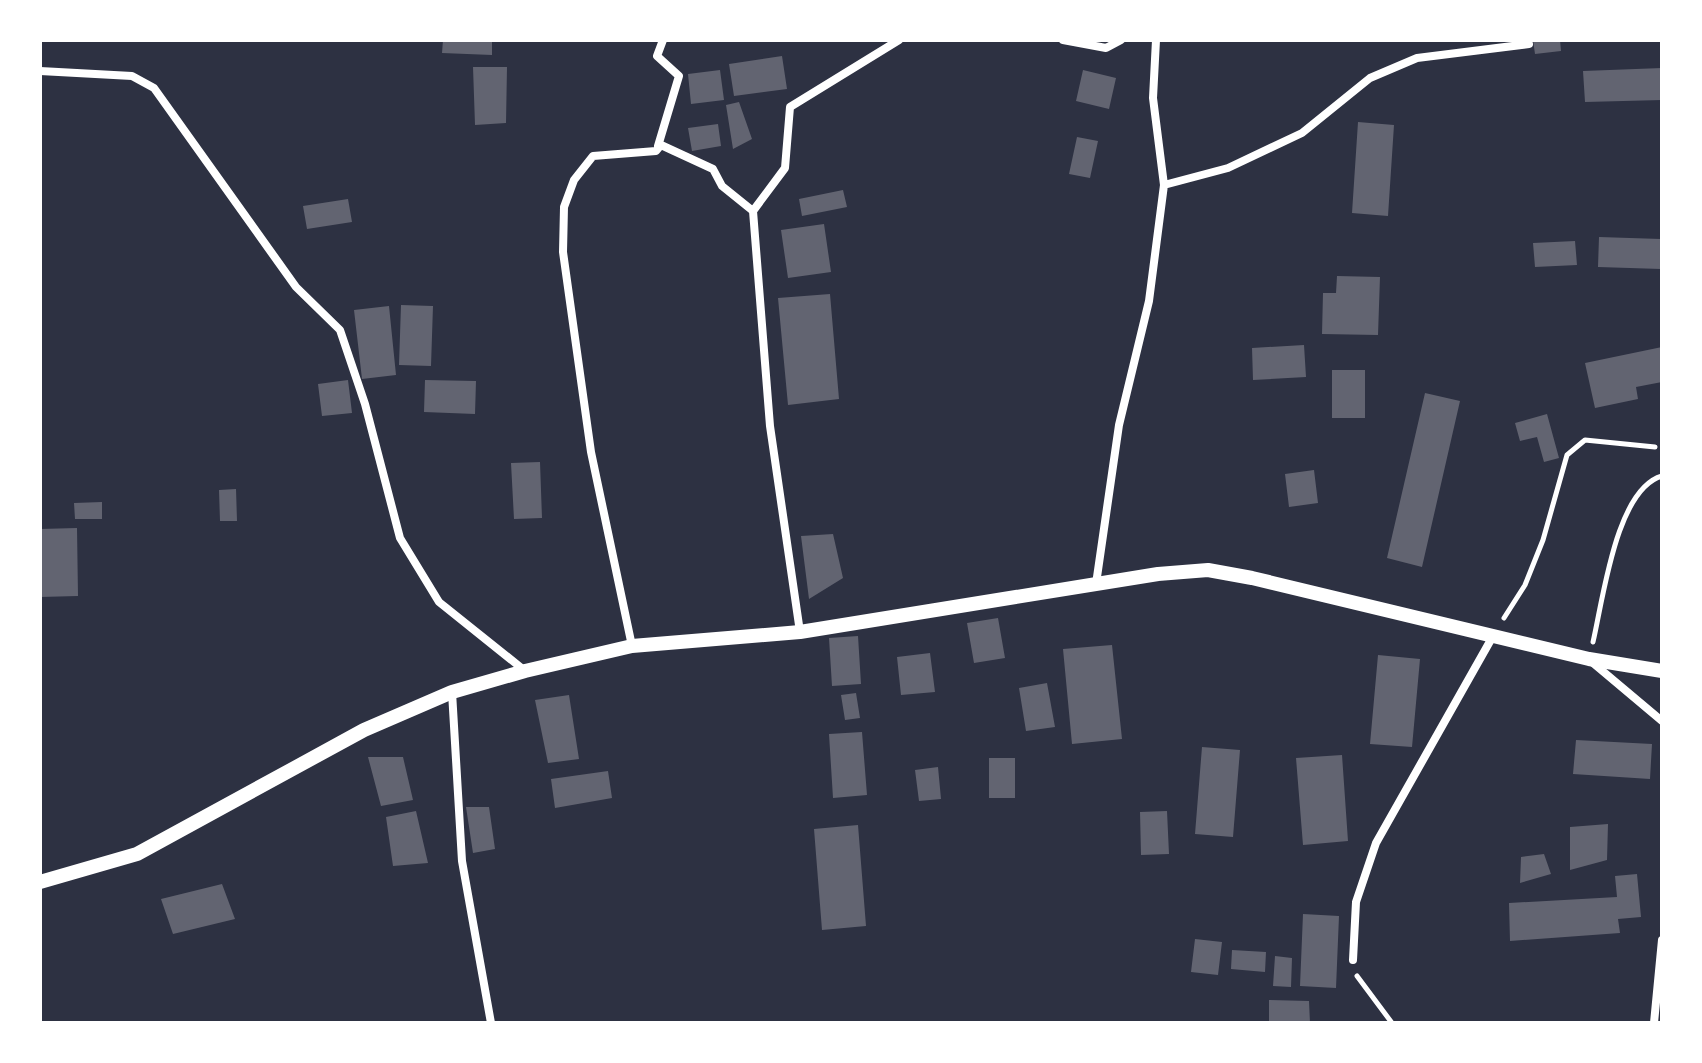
<svg xmlns="http://www.w3.org/2000/svg" width="1702" height="1063" viewBox="0 0 1702 1063" font-family="'IBM Plex Sans',sans-serif">
	<style>
		.building { fill: #626471 }
		.lines { fill: none; stroke-linecap: round; stroke-linejoin: round }
		.path { stroke: #fff; stroke-width: 5 }
		.minor { stroke: #fff; stroke-width: 8 }
		.tertiary { stroke: #fff; stroke-width: 14 }
	</style>
	<rect width="100%" height="100%" fill="#2d3142"/>
	<path class="building" d="M443,40H492V55L442,53Z
		M1533,40H1560L1561,51L1535,54Z
		M782,56L787,89L734,96L729,64Z
		M473,67H507L506,123L475,125Z
		M1662,68V100L1585,102L1583,71Z
		M720,70L724,100L691,104L688,74Z
		M1083,70L1116,78L1109,109L1076,101Z
		M739,102L752,139L733,149L726,105Z
		M1358,122L1394,125L1388,216L1352,213Z
		M718,124L721,146L692,151L688,128Z
		M1077,137L1098,141L1090,178L1069,174Z
		M843,190L847,207L802,216L799,199Z
		M348,199L352,222L307,229L303,206Z
		M824,224L831,272L788,278L781,230Z
		M1599,237L1661,239V269L1598,267Z
		M1575,241L1577,265L1535,267L1533,243Z
		M1337,276L1380,277L1378,335L1322,334L1323,293H1336Z
		M830,294L839,399L788,405L778,298Z
		M401,305L433,306L431,366L399,365Z
		M389,306L396,375L362,379L354,310Z
		M1304,345L1306,377L1253,380L1252,348Z
		M1662,347V382L1636,387L1638,399L1595,408L1585,363Z
		M1332,370H1365V418H1332Z
		M348,380L352,413L322,416L318,384Z
		M425,380L476,381L475,414L424,412Z
		M1425,393L1460,401L1422,567L1387,558Z
		M1547,414L1559,458L1544,462L1537,437L1520,441L1515,423Z
		M540,462L542,518L514,519L511,463Z
		M1314,470L1318,503L1289,507L1285,474Z
		M236,489L237,521H220L219,490Z
		M102,502V519H75L74,503Z
		M77,528L78,596L40,597V529Z
		M833,534L843,578L809,599L801,536Z
		M998,618L1005,658L974,663L967,623Z
		M858,636L861,684L832,686L829,638Z
		M1112,645L1122,739L1072,744L1063,649Z
		M930,653L935,692L901,695L897,657Z
		M1378,655L1420,659L1412,747L1370,744Z
		M1047,683L1055,727L1026,731L1019,688Z
		M856,693L860,718L845,720L841,695Z
		M569,695L579,759L548,763L535,700Z
		M862,732L867,795L833,798L829,734Z
		M1576,740L1652,744L1650,779L1573,774Z
		M1202,747L1240,750L1233,837L1195,834Z
		M1342,755L1348,841L1303,845L1296,758Z
		M368,757H403L413,800L381,806Z
		M989,758H1015V798H989Z
		M938,767L941,799L919,801L915,770Z
		M608,771L612,798L555,808L551,779Z
		M466,807H489L495,849L473,853Z
		M416,811L428,863L393,866L386,817Z
		M1167,811L1169,854L1141,855L1140,812Z
		M1608,824L1607,860L1570,870V827Z
		M858,825L866,926L822,930L814,829Z
		M1544,854L1551,874L1520,883L1521,857Z
		M1637,874L1641,917L1618,919L1620,933L1510,941L1509,903L1617,897L1615,876Z
		M222,884L235,919L173,934L161,899Z
		M1303,914L1339,916L1336,988L1300,986Z
		M1195,939L1222,942L1218,975L1191,972Z
		M1232,950L1266,952L1265,972L1231,969Z
		M1275,956L1292,958L1291,987L1273,986Z
		M1269,1000L1309,1001L1310,1023H1269Z"/>
	<g class="lines">
		<path class="path" d="M1504,618L1525,585L1543,540L1567,455L1585,440L1655,447
			M1593,642C1603,600 1616,489 1662,476
			M1357,976L1392,1023"/>
		<path class="minor" d="M1063,40L1106,48L1121,40
			M40,71L132,76L154,88L296,287L340,330L365,404L400,538L439,602L524,670
			M658,146L679,76L657,56L663,40
			M1164,185L1228,168L1302,133L1370,78L1417,58L1529,44
			M753,211L785,168L790,107L899,40
			M1096,584L1119,425L1149,301L1164,185L1153,98L1156,40
			M632,646L591,452L563,252L564,207L574,180L593,156L656,151L661,145L713,169L722,186L753,211L770,426L800,632
			M1593,663L1662,721
			M452,692L462,861L491,1023
			M1353,960L1356,902L1376,843L1493,636
			M1654,1023L1662,940"/>
		<path class="tertiary" d="M40,882L137,854L364,730L452,692L525,671L632,646L800,632L1158,574L1208,570L1252,578L1589,659L1662,671"/>
	</g>
	<rect width="1702" height="1063" fill="none" stroke="#ffffff" stroke-width="84"/>
</svg>
